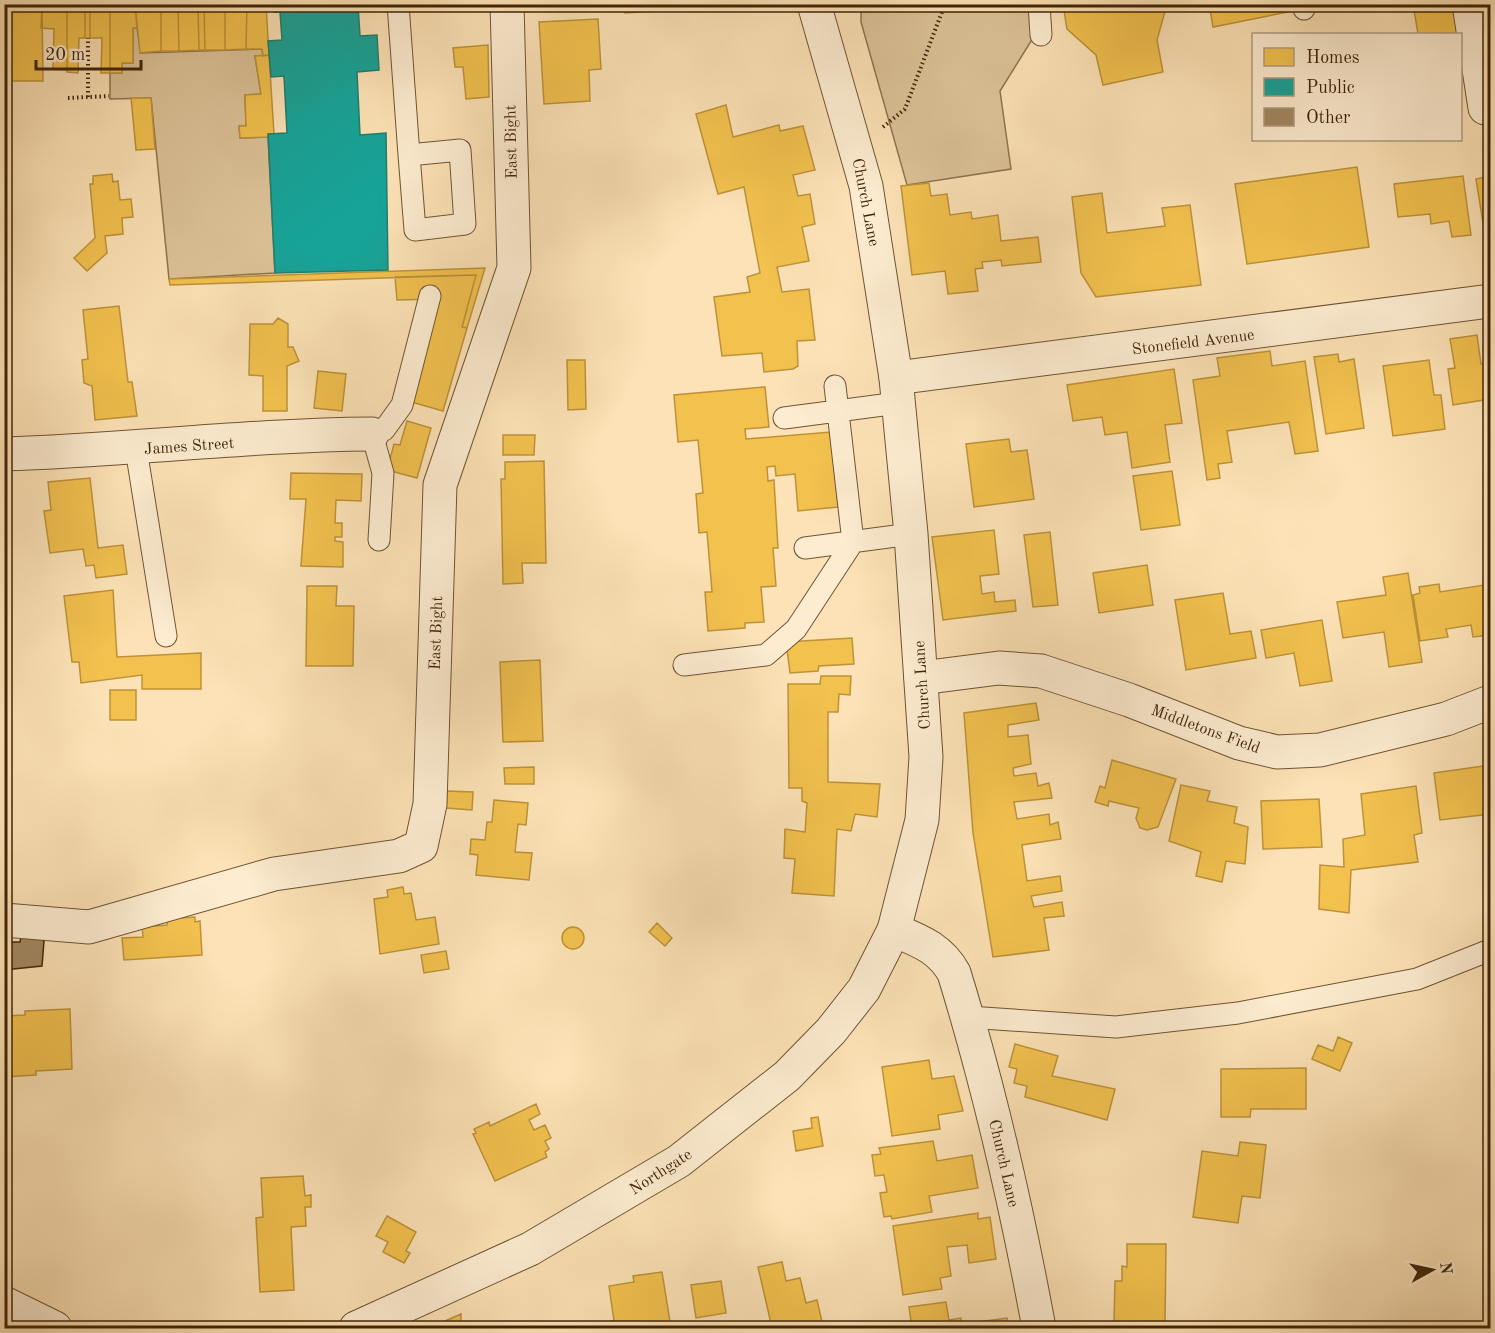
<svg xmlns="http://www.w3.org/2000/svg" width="1495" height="1333" viewBox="0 0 1495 1333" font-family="'Old Standard TT',serif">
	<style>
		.green { fill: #dcc298; stroke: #8e7350; stroke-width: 1.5 }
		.homes { fill: #f2c14e; stroke: #bd9239; stroke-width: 1.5 }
		.public { fill: #17a398; stroke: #237d6c; stroke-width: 1.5 }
		.building { fill: #a28762; stroke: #402407; stroke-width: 1.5 }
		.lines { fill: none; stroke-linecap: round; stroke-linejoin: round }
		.service-casing { stroke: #6f5433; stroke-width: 23 }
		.minor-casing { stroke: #6f5433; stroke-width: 35 }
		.tertiary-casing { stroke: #6f5433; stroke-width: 35 }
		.path { stroke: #402407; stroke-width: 4; stroke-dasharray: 1.5 3; stroke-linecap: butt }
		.service { stroke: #fdecd0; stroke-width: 21 }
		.minor { stroke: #fdecd0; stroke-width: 33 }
		.tertiary { stroke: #fdecd0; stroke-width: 33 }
		.labels { text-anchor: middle; stroke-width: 6; stroke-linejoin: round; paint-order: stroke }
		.street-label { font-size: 16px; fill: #402407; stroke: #fdecd0 }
	</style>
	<rect width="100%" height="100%" fill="#fce2b6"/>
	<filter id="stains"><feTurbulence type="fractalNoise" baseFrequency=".00333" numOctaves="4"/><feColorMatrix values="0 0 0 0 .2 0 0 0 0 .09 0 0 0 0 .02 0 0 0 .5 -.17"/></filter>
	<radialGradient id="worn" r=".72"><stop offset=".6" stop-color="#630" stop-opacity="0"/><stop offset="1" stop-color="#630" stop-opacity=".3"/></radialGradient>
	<path class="green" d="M861,5H1036L1033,38L1000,91L1011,169L907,185L861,22Z
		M133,28H137L141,53L262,49L263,56H255L261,94L245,95L246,126H239L240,138L268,137L275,273L169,279L151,98L110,99V73H122V63H133Z"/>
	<path class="homes" d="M4,4H8L9,54H4Z
		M8,4H42L43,81H9Z
		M42,4H67V70L53,69L54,29L41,28Z
		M67,4H85V38H79L78,73L67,72Z
		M85,4H90V38H85Z
		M90,4H110V73H101L102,38H90Z
		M110,4H135L137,28H133V63H122V73H110Z
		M135,4H161V51L140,53Z
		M161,4H178L179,51H161Z
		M178,4H198L199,50L179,51Z
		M198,4H204L205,50H199Z
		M204,4H225V50H205Z
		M225,4H247L246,49L225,50Z
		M247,4H266L269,55L263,56L262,49H246Z
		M625,4H724V7L625,13Z
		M1063,4H1167L1157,40L1163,72L1103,85L1096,55L1067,29Z
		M1209,4H1287L1288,12L1213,27Z
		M1413,4H1459L1460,34H1418Z
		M598,19L601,69L589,70L590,101L544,104L539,22Z
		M488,45L489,97L466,99L463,67H455L453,48Z
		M269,55L274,134H268V137L240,138L239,126H246L245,95L261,94L255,56Z
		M131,98H151L155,149L136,150Z
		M726,105L733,137L779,125L780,131L803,126L815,170L793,175L798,196L810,194L815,224L802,227L809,261L777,267L782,292L809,289L815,340L797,341L798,366L793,369L764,372L762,353L722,356L714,297L750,292L747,277L760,273L744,187L718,194L696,114Z
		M1357,167L1369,247L1247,264L1235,184Z
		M112,174L113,182L118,181L120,200L131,199L133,217L122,218L123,234L105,236L107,253L87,271L74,258L95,238L90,184H93V176Z
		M1463,176L1471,235L1452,237L1449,221L1431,224L1430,214L1398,217L1394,184Z
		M1490,176V228L1484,229L1476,179Z
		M929,183L931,196L947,194L950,215L971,212L972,219L998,215L1001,241L1038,237L1041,262L1002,266L1001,260L982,262L983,268L975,269L978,291L948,294L945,271L912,275L901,186Z
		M1102,193L1107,233L1165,226L1162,208L1190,205L1201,285L1096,297L1081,273L1072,197Z
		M485,268L467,328L462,327L476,275L170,285L169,279Z
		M476,275L462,327L467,328L443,411L408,401L437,299L397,300L395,277Z
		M119,306L128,382H132L137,416L95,420L92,386L84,383L82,360L88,359L83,310Z
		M278,318L288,324V347H293L299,361L287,366V411H263V376L249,375L250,324H273Z
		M1477,335L1481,364L1487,363L1490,399L1453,405L1448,369L1455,368L1450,339Z
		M1270,351L1272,366L1305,361L1318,451L1295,454L1289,422L1227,431L1232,462L1218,464L1220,478L1207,480L1193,380L1220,376L1217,358Z
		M1338,354L1339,362L1354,359L1364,428L1326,434L1314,357Z
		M567,360H585L586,409L568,410Z
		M1429,360L1434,395H1441L1445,429L1393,436L1383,366Z
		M1174,369L1182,423L1165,425L1170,462L1132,468L1127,432L1105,435L1102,417L1073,421L1067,385Z
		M318,371L346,374L342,411L314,408Z
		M765,387L769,427L745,429L746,439L831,432L838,507L798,511L795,474L776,476L775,466L767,467L768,481L774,480L778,548H773L776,586L761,587L764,622L745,623V628L708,631L705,592H712L707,532L699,533L696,494L703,493L698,440L678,442L674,395Z
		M407,421L431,428L417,478L387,470L394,444L400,445Z
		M503,435H535L534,455H503Z
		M1009,439L1011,452L1027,450L1034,499L974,507L966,444Z
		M544,461L546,563H522L523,583L503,584L501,479H505V462Z
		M1172,471L1180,525L1141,530L1133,476Z
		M291,473L362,474L361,501L336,500L335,523H342V537H335V541L343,542V567L301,566L306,499H290Z
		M90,478L98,548L123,545L127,574L96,578L94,565L86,566L83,549L50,553L44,511L51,510L48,482Z
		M994,530L999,574L980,576L982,594L994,592L995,602L1015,600L1016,611L943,620L932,537Z
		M1050,532L1058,605L1033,607L1024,535Z
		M1147,565L1153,605L1099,613L1093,573Z
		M1408,573L1422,662L1389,667L1384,632L1343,638L1337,602L1386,595L1383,577Z
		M1439,584L1440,592L1484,585L1490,635L1473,637L1471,625L1446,629L1448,637L1420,641L1413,595L1420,593L1419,587Z
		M307,586H337L336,606H354L353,666H306Z
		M113,590L117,657L201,653V689H142V675L81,683L79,662H72L64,596Z
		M1223,593L1230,634L1251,631L1256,658L1186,670L1175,600Z
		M1322,620L1332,681L1300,686L1294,653L1266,658L1261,630Z
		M852,638L854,664L819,666L818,671L790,673L786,642Z
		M540,660L543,741L503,742L500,662Z
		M821,676H851L850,695L839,694L838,712H828V782L880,784L877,817L855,814L851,831L837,829L834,896L792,893L795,859L784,858L785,829L805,832L807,803L802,801V788H789L788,684H820Z
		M110,690H136V720H110Z
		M1036,703L1039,720L1008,725V737L1028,735L1031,764L1013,768L1014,776L1036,773L1038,786L1049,783L1052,798L1014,802L1017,819L1049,814L1050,825L1058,822L1061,839L1022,845L1027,881L1060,876L1062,891L1031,896L1034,907L1062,902L1064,916L1044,918L1049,950L993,957L973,833L964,713Z
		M1112,760L1176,779L1158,827L1147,830L1140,828L1136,818L1139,808L1109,801L1108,806L1095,802L1100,786L1105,788Z
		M1490,765V814L1440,820L1434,773Z
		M534,767V784H505L504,768Z
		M1181,785L1210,791L1207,801L1237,807L1234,823L1248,827L1245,864L1226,861L1222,882L1196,876L1201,852L1169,841Z
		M1416,786L1422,833L1414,835L1418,862L1351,870L1349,913L1319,909L1320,865L1344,867L1343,839L1365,835L1361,794Z
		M447,791L473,792L472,810L446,808Z
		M1319,799L1322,847L1263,849L1261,801Z
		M494,800L528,803L526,825L518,824L515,852L532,853L529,880L476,875L478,855L470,854L471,839L485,840L487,822H492Z
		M403,887L404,894L411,893L416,920L435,917L439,944L380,954L374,899L388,897L387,890Z
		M195,917V922L200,921L202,955L124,960L122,938L143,937L142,927L167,925V919Z
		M657,923L672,938L665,946L649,932Z
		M562 938a11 11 0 1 1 22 0a11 11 0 1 1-22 0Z
		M446,951L449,969L424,973L421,955Z
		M70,1009L72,1069L36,1071V1075L5,1077L4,1016L25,1015V1011Z
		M1338,1037L1352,1043L1340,1071L1312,1059L1318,1045L1333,1051Z
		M1015,1044L1058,1056L1052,1076L1115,1089L1107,1120L1025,1097L1027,1086L1014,1083L1017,1069L1009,1067Z
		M929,1060L932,1079L954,1076L963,1111L938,1115L940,1129L892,1136L882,1067Z
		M1306,1068V1109H1251L1250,1117H1221V1069Z
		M536,1104L540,1114L529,1120L534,1130L545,1125L551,1138L545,1141L549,1149L545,1152L547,1157L495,1181L473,1134L476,1133L474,1129L489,1122L490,1126Z
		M818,1117L823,1146L796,1151L793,1131L812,1128L811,1118Z
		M933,1141L937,1161L972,1155L978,1188L929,1196L932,1212L892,1219L891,1216L884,1217L880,1193L887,1192L884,1175L875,1176L872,1155L881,1154L879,1148Z
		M1240,1142L1266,1145L1260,1198L1242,1196L1238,1223L1193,1217L1202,1151L1238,1156Z
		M303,1176L305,1196L311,1195V1207H305L306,1226L291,1227L294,1290L260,1292L256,1218L263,1217L261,1178Z
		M978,1213V1219L990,1217L996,1259L969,1263L967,1245L947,1247L951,1276L940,1278L942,1289L903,1295L893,1226Z
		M387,1216L416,1232L406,1251L410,1253L404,1263L383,1252L388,1242L376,1236Z
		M1127,1244H1166L1165,1323L1114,1322L1115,1281H1122V1266L1127,1267Z
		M782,1262L786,1281L800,1278L806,1303L817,1300L822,1322L793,1328H772L758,1267Z
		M662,1272L671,1328H612L611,1321H614L609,1286L634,1282L633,1276Z
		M721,1281L726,1313L696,1318L691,1285Z
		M946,1302L949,1320L961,1318L962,1328H912L909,1307Z
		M461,1314V1328H445V1321Z
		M1007,1318L1009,1328H978V1322Z
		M1322,1323V1328H1264V1324Z"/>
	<path class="public" d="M274,4H362L358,5L360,36L377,35L379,70L357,72L360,135L386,133L388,270L275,273L268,134L287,133L284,76L271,77L268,41L282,40L280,12H274Z"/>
	<path class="building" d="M21,937L39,938L44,941L42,966L4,970V942H20Z"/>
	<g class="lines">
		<defs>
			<path id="service" d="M398,4L409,155L460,150L465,224L415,230L409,155
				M1039,4L1041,35
				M1304,4V9
				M784,418L898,403
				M136,449L166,636
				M379,540L383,473L372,434L384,430L402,405L430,296
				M805,548L911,534
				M684,665L766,655L796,629L853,542L835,386
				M968,1017L1116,1027L1238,1013L1417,979L1490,950"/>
			<path id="minor" d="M1469,4L1485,108
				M896,378L1490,301
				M4,454C127,450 250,435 372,434
				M921,678L999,668L1041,671L1129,700L1239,743L1277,752L1320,750L1446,719L1490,702
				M4,920L89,927L274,874L399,856L421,846L430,804L440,485L514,268L507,4
				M894,930C920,941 940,948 954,973C990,1090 1017,1209 1039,1328"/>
			<path id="tertiary" d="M4,1303L55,1328
				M356,1328L530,1249L679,1161L787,1076L831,1031L864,989L894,930L922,820L926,757L911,534L896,378L866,186L814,4"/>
		</defs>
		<use href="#service" class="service-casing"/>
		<use href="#minor" class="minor-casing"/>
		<use href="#tertiary" class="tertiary-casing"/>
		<path class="path" d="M88,97V38
			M68,98L109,96
			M883,127L905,109L945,4"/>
		<use href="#service" class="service"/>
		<use href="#minor" class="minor"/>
		<use href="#tertiary" class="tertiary"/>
	</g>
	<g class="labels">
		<g class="street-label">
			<text transform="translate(510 142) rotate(-91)" y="6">East Bight</text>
			<text transform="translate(867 202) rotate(79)" y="6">Church Lane</text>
			<text transform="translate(1193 341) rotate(-7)" y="6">Stonefield Avenue</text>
			<text transform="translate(189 445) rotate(-4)" y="6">James Street</text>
			<text transform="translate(435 633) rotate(-88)" y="6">East Bight</text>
			<text transform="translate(921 685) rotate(-94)" y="6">Church Lane</text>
			<text transform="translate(1206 728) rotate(20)" y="6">Middletons Field</text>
			<text transform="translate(1005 1163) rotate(77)" y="6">Church Lane</text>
			<text transform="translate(660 1171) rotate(-33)" y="6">Northgate</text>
		</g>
	</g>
	<rect width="1495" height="1333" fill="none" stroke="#fce2b6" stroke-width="24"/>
	<rect x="6" y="6" width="1483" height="1321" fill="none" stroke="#402407" stroke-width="3"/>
	<rect x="12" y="12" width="1471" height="1309" fill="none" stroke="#402407" stroke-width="1.5"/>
	<rect x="1252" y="33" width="210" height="108" fill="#fdecd0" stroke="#b19c80" stroke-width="1.5"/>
	<rect x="1264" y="48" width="30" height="18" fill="#f2c14e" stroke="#b19c80" stroke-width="1.5"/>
	<text x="1306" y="63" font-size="18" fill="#402407">Homes</text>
	<rect x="1264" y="78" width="30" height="18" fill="#17a398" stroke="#b19c80" stroke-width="1.5"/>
	<text x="1306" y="93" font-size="18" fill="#402407">Public</text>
	<rect x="1264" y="108" width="30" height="18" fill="#a28762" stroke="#b19c80" stroke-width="1.5"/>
	<text x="1306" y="123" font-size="18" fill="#402407">Other</text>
	<g transform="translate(1432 1270) rotate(82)" stroke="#fdecd0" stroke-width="4.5" paint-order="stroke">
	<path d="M0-4.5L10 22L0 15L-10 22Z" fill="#402407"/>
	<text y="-9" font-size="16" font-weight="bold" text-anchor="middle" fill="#402407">N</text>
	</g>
	<path d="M36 60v9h105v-9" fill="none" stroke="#402407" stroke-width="3"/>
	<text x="45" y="60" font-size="18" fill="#402407" stroke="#fdecd0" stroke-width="4.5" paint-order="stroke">20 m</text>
	<rect width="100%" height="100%" filter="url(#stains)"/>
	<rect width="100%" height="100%" fill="url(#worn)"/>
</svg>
